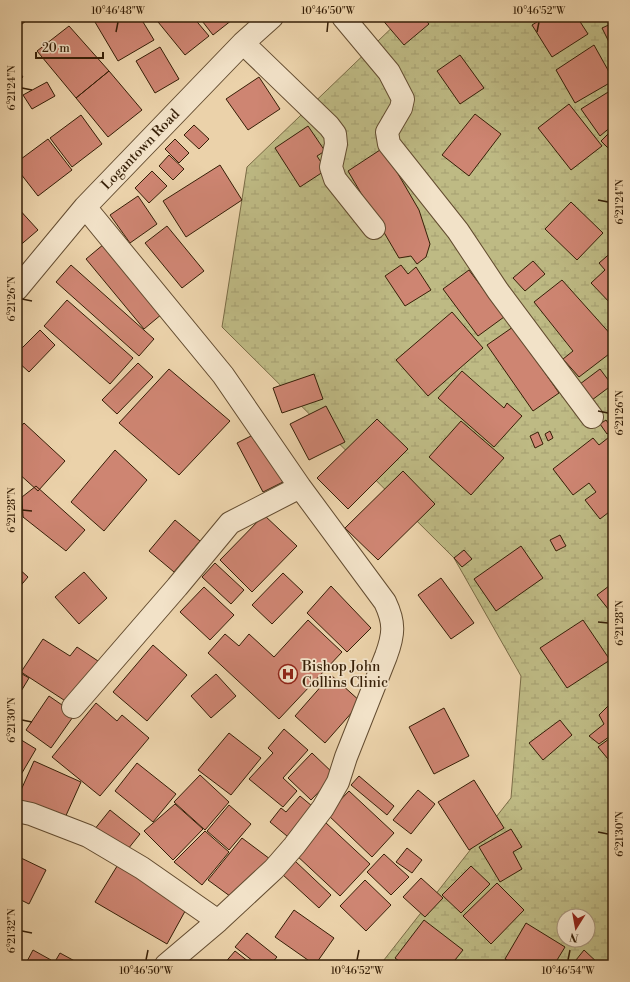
<svg xmlns="http://www.w3.org/2000/svg" width="630" height="982" viewBox="0 0 630 982" font-family="'Libre Bodoni',serif">
	<style>
		.wetland { fill: url(#wetland-marsh); stroke: #7a6c46; fill-rule: evenodd }
		.building { fill: #ce8572; stroke: #361f07 }
		.lines { fill: none; stroke-linecap: round; stroke-linejoin: round }
		.minor-casing { stroke: #634c30; stroke-width: 24 }
		.minor { stroke: #f2e2c8; stroke-width: 22 }
		.ticks { fill: none; stroke: #361f07; stroke-width: 1.5 }
		.labels { text-anchor: middle; stroke-width: 3.5; stroke-linejoin: round; paint-order: stroke }
		.street-label { font-size: 14px; fill: #361f07; stroke: #f2e2c8 }
		.poi-label { font-size: 14px; fill: #361f07; stroke: #f2e2c8; text-anchor: start }
		.neatline { fill: none; stroke: #361f07; stroke-width: 1.5 }
		.ticks-label { font-size: 10px; text-anchor: middle; fill: #361f07 }
	</style>
	<defs>
		<pattern id="wetland-marsh" width="20" height="14" patternUnits="userSpaceOnUse"><rect width="20" height="14" fill="#beba84"/><path d="M1 5h8M5 5V1M11 12h8M15 12V8" fill="none" stroke="#a49f70"/></pattern>
	</defs>
	<rect width="100%" height="100%" fill="#ebd2aa"/>
	<filter id="stains"><feTurbulence type="fractalNoise" baseFrequency=".005" numOctaves="4"/><feColorMatrix values="0 0 0 0 .2 0 0 0 0 .09 0 0 0 0 .02 0 0 0 .5 -.17"/></filter>
	<radialGradient id="worn" r=".72"><stop offset=".6" stop-color="#630" stop-opacity="0"/><stop offset="1" stop-color="#630" stop-opacity=".3"/></radialGradient>
	<path class="wetland" d="M403,17H613V965H380L511,798L521,676L454,558L222,327L247,167ZM564,916H588V940H564Z"/>
	<path class="building" d="M17,17H31L17,28Z
		M92,17H140L154,40L118,61Z
		M154,17H193L209,36L185,55Z
		M199,17H230L232,20L213,35Z
		M380,17H423L429,24L404,45Z
		M545,17H577L588,34L552,57L532,25Z
		M613,23V50L602,28Z
		M69,26L109,71L76,98L37,51Z
		M594,45L613,79V81L575,103L556,70Z
		M160,47L179,79L155,93L136,61Z
		M460,55L484,88L460,104L437,71Z
		M17,69L23,77L17,82Z
		M109,71L142,110L108,137L76,98Z
		M259,77L280,109L248,130L226,99Z
		M47,82L55,96L32,109L23,95Z
		M613,89V125L600,136L581,109Z
		M569,104L602,146L571,170L538,128Z
		M475,114L501,134L469,176L442,155Z
		M81,115L102,144L72,167L50,138Z
		M194,125L209,139L199,149L184,135Z
		M308,126L325,151L317,156L326,170L300,187L275,148Z
		M613,129V153L601,141Z
		M48,139L72,170L38,196L17,169V162Z
		M175,139L189,153L179,163L165,149Z
		M383,148L419,210L430,244L426,257L417,264L411,256L399,258L348,171Z
		M169,155L184,169L173,180L159,166Z
		M220,165L242,200L186,237L163,201Z
		M152,171L167,186L149,203L135,188Z
		M138,196L157,224L130,243L110,215Z
		M571,202L603,233L577,260L545,229Z
		M17,207L38,230L17,248Z
		M613,213V224L608,218Z
		M167,226L204,271L182,288L145,243Z
		M104,244L162,314L144,329L86,259Z
		M613,251V306L591,283L605,270L599,263Z
		M533,261L545,274L525,291L513,278Z
		M71,265L154,339L139,356L56,282Z
		M401,265L408,274L416,267L431,290L405,306L385,276Z
		M469,270L504,317L478,336L443,289Z
		M562,280L613,337V351L579,377L563,359L573,351L534,302Z
		M67,300L133,358L110,384L44,326Z
		M452,312L483,348L428,396L396,360Z
		M513,327L559,393L533,411L487,345Z
		M40,330L55,345L29,372L17,361V353Z
		M138,363L153,377L117,414L102,400Z
		M169,369L230,421L179,475L119,423Z
		M600,369L612,385L592,400L580,384Z
		M462,371L504,408L507,403L522,416L494,447L438,398Z
		M314,374L323,399L282,413L273,388Z
		M326,406L345,442L309,460L290,424Z
		M613,414V423L609,417Z
		M377,419L408,449L348,509L317,478Z
		M606,420L613,430L607,434L600,424Z
		M461,421L504,458L471,495L429,457Z
		M24,423L65,461L38,491L17,472V431Z
		M550,431L553,438L548,441L545,434Z
		M259,432L285,481L263,492L237,443Z
		M538,432L543,444L535,448L530,436Z
		M613,434V509L600,519L585,500L596,492L589,483L573,495L553,469L593,438L599,445Z
		M115,450L147,480L104,531L71,502Z
		M403,471L435,504L378,560L345,528Z
		M36,486L85,530L66,551L23,517L22,497Z
		M264,515L297,546L252,592L220,560Z
		M175,520L200,541L174,572L149,551Z
		M560,535L566,546L556,551L550,540Z
		M521,546L543,578L496,611L474,579Z
		M464,550L472,559L462,567L454,558Z
		M215,563L244,590L231,604L202,577Z
		M17,567L28,577L17,590Z
		M84,572L107,598L79,624L55,597Z
		M283,573L303,592L272,624L252,605Z
		M441,578L474,623L451,639L418,595Z
		M613,583V615L597,595Z
		M331,586L371,628L347,652L307,613Z
		M204,587L234,615L210,640L180,612Z
		M308,620L342,652L279,719L208,653L225,634L239,646L249,634L274,657Z
		M583,620L610,660L567,688L540,648Z
		M43,639L70,656L77,647L98,661L70,704L21,672Z
		M153,645L187,675L147,721L113,692Z
		M17,671L29,678L17,698Z
		M216,674L236,696L211,718L191,696Z
		M331,675L361,702L325,743L295,716Z
		M49,696L75,714L51,748L26,730Z
		M613,701V734L599,744L589,736L604,724L599,715Z
		M96,703L117,721L122,715L149,738L100,796L52,757Z
		M444,708L469,756L434,774L409,727Z
		M560,720L572,735L543,760L529,743Z
		M284,729L308,750L283,778L297,791L283,807L249,779L273,753L268,748Z
		M229,733L261,758L231,795L198,770Z
		M613,736V765L598,747Z
		M18,738L36,749L19,778L17,777Z
		M312,753L335,775L311,800L288,778Z
		M34,761L81,782L64,820L17,799Z
		M137,763L176,794L153,822L115,791Z
		M200,775L229,802L205,830L174,802Z
		M359,776L394,806L387,815L351,785Z
		M474,780L504,828L469,850L438,802Z
		M418,790L435,804L411,834L393,820Z
		M349,791L394,833L372,857L327,814Z
		M300,796L318,811L293,841L270,822L281,808L286,812Z
		M175,804L203,829L173,860L144,831Z
		M229,805L251,824L229,850L207,831Z
		M110,810L140,834L124,854L94,830Z
		M325,822L370,864L340,896L295,854Z
		M511,829L522,847L513,852L522,869L500,882L479,847Z
		M205,831L229,852L202,885L174,862Z
		M242,838L270,859L238,902L208,880Z
		M407,848L422,860L412,873L396,862Z
		M384,854L409,877L391,895L367,872Z
		M19,857L46,870L29,904L17,898V861Z
		M295,861L331,895L319,908L282,874Z
		M119,863L189,904L167,944L95,902Z
		M471,866L490,884L461,913L442,895Z
		M421,878L443,898L425,917L403,897Z
		M365,880L391,905L366,931L340,906Z
		M497,883L524,910L491,944L463,916Z
		M294,910L334,938L315,965L275,937Z
		M424,920L463,950L451,965H404L395,958Z
		M526,923L565,947L554,965H515L505,959Z
		M247,933L277,957L270,965H258L235,947Z
		M33,950L51,960L48,965H25Z
		M584,950L600,965H572Z
		M235,951L253,965H223Z
		M60,953L82,965H53Z"/>
	<g class="lines">
		<defs>
			<path id="minor" d="M343,17L389,72L403,99L401,108L387,132L389,144L458,231L498,291L592,417
				M243,43L329,126L335,134L336,144L331,167L335,179L374,228
				M85,207L223,375L300,487L385,602C395,623 394,634 386,656L346,757L338,782L323,808L294,846L274,869L218,921L166,965
				M17,289L85,207L243,43L272,17
				M73,707L177,587L230,523L300,487
				M17,811L31,814L88,836L142,868L218,921"/>
		</defs>
		<use href="#minor" class="minor-casing"/>
		<use href="#minor" class="minor"/>
	</g>
	<path class="ticks" d="M116,32L118,22M327,32L328,22M537,32L539,22M22,88L32,90M598,200L608,202M22,299L32,301M598,411L608,413M22,510L32,511M598,622L608,623M22,720L32,722M598,832L608,834M22,931L32,933M146,960L148,950M357,960L359,950M568,960L570,950"/>
	<defs>
		<symbol id="hospital-ring" viewBox="-11 -11 22 22"><circle r="9.5" fill="#f2e2c8" stroke="#8f2418" stroke-width="1.5"/><path d="M-5-5h3v3.5h4V-5h3V5h-3V1.5h-4V5h-3Z" fill="#8f2418"/></symbol>
	</defs>
	<g fill-rule="evenodd">
		<use href="#hospital-ring" x="277" y="663" width="22" height="22"/>
	</g>
	<g class="labels">
		<g class="street-label">
			<text transform="translate(140 149) rotate(-46)" y="5">Logantown Road</text>
		</g>
		<g class="poi-label">
			<text x="302" y="671">Bishop John<tspan x="302" dy="16">Collins Clinic</tspan></text>
		</g>
	</g>
	<rect width="630" height="982" fill="none" stroke="#ebd2aa" stroke-width="44"/>
	<g transform="translate(576 928) rotate(191)"><circle r="19" fill="#f2e2c8" stroke="#a7947b"/>
	<path d="M0-3L7 15L0 10L-7 15Z" fill="#8f2418"/>
	<text y="-6" font-size="11" font-weight="bold" text-anchor="middle" fill="#361f07">N</text>
	</g>
	<path d="M36 52v6h67v-6" fill="none" stroke="#361f07" stroke-width="2"/>
	<text x="42" y="52" font-size="12" fill="#361f07" stroke="#f2e2c8" stroke-width="3" paint-order="stroke">20 m</text>
	<rect x="22" y="22" width="586" height="938" class="neatline"/>
	<g class="ticks-label">
		<text x="118" y="14">10°46'48"W</text>
		<text x="328" y="14">10°46'50"W</text>
		<text x="539" y="14">10°46'52"W</text>
		<text transform="translate(11 88) rotate(-90)" y="4">6°21'24"N</text>
		<text transform="translate(619 202) rotate(-90)" y="4">6°21'24"N</text>
		<text transform="translate(11 299) rotate(-90)" y="4">6°21'26"N</text>
		<text transform="translate(619 413) rotate(-90)" y="4">6°21'26"N</text>
		<text transform="translate(11 510) rotate(-90)" y="4">6°21'28"N</text>
		<text transform="translate(619 623) rotate(-90)" y="4">6°21'28"N</text>
		<text transform="translate(11 720) rotate(-90)" y="4">6°21'30"N</text>
		<text transform="translate(619 834) rotate(-90)" y="4">6°21'30"N</text>
		<text transform="translate(11 931) rotate(-90)" y="4">6°21'32"N</text>
		<text x="146" y="974">10°46'50"W</text>
		<text x="357" y="974">10°46'52"W</text>
		<text x="568" y="974">10°46'54"W</text>
	</g>
	<rect width="100%" height="100%" filter="url(#stains)"/>
	<rect width="100%" height="100%" fill="url(#worn)"/>
</svg>
